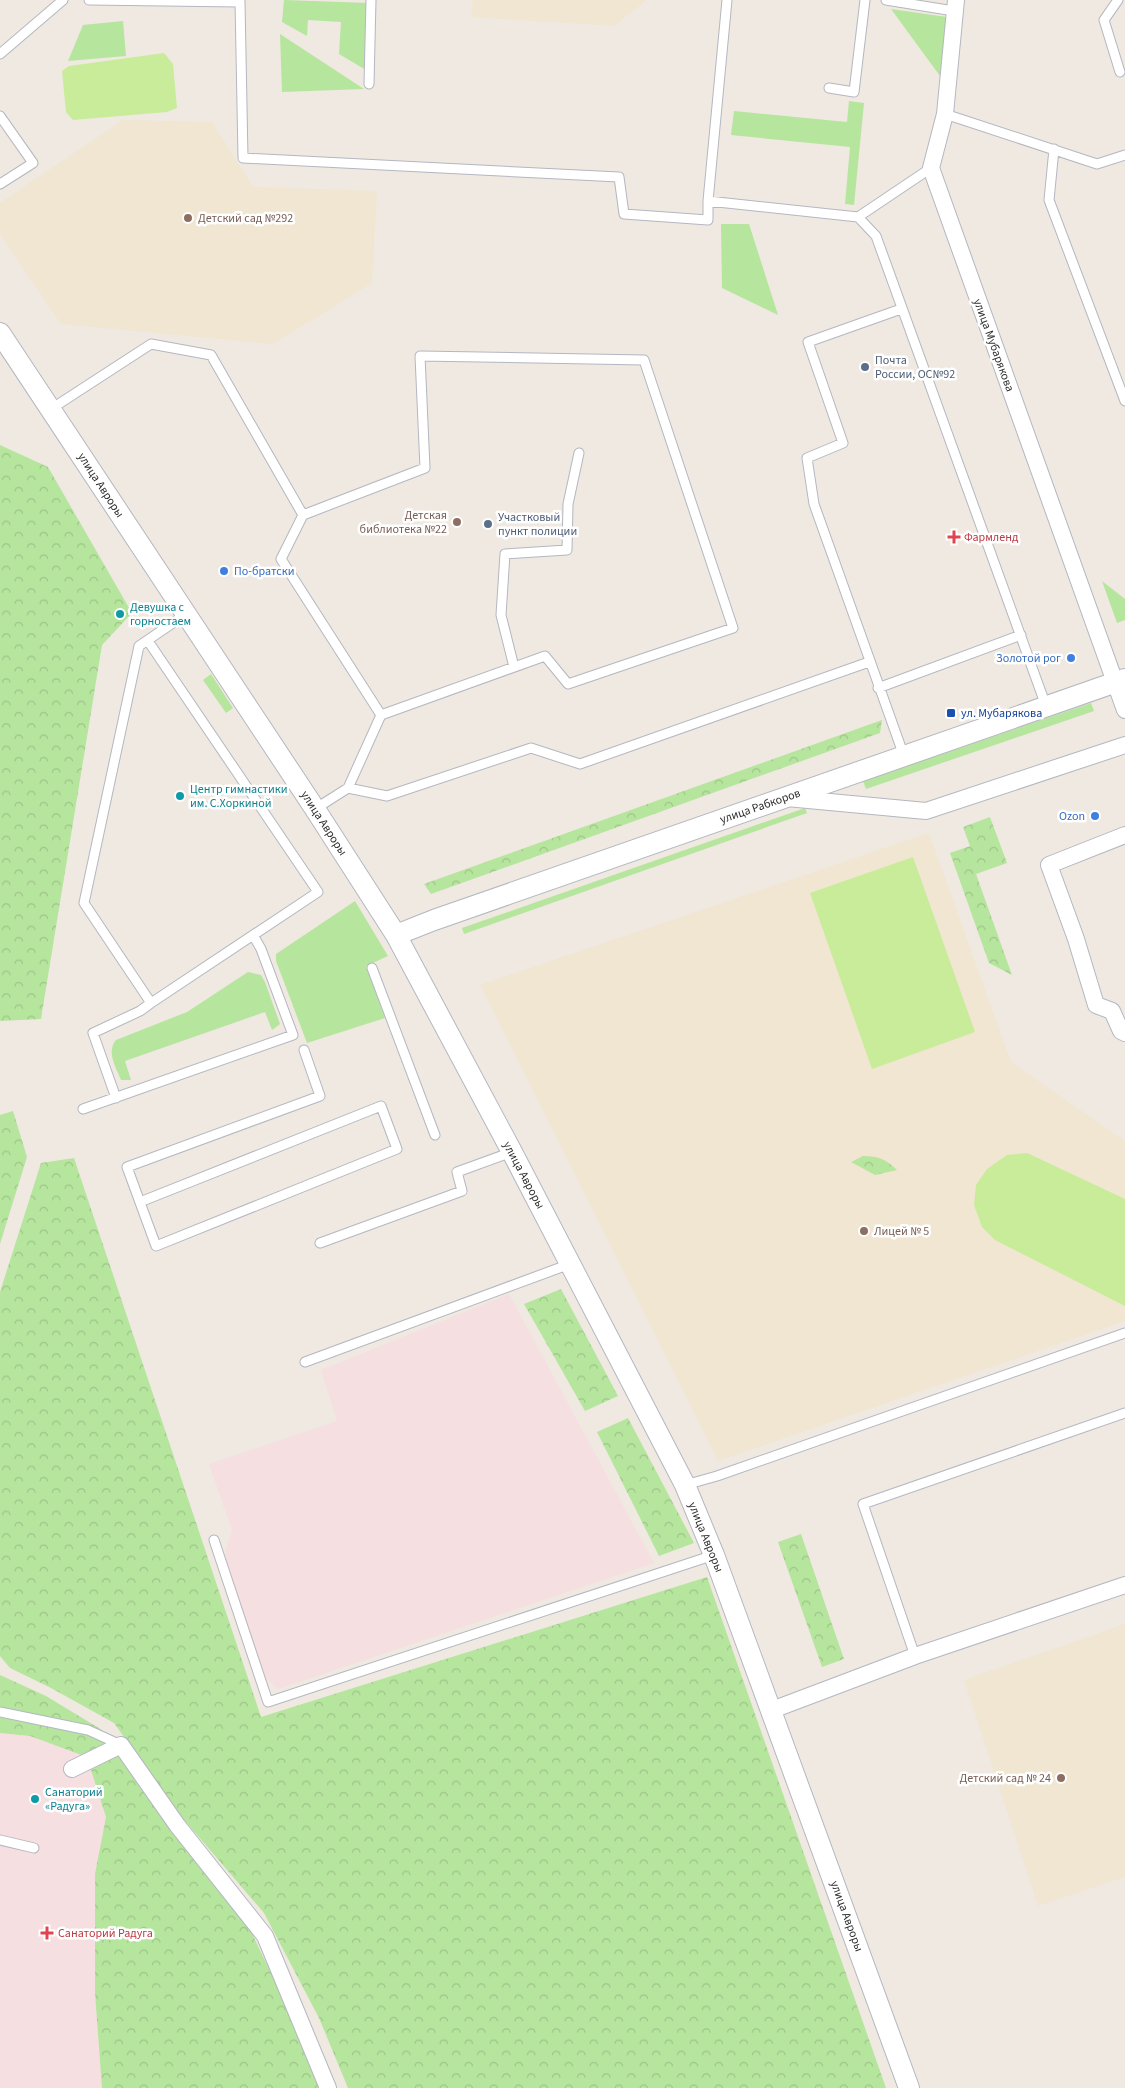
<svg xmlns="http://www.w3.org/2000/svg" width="1125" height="2088" viewBox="0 0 1125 2088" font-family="'Source Sans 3',sans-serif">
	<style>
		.education { fill: #f0e6d1 }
		.medical { fill: #f5dfe0 }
		.grass { fill: #b6e59e }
		.forest { fill: url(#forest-crowns) }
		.pitch { fill: #c9ec9a }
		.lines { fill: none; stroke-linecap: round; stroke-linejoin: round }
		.service-casing { stroke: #b4b7c1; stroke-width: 11 }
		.minor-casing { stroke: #b4b7c1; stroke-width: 18 }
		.tertiary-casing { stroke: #b4b7c1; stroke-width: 22 }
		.service { stroke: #fff; stroke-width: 9 }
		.minor { stroke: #fff; stroke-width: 16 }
		.tertiary { stroke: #fff; stroke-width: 20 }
		.education-dot { fill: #8d6e63; stroke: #fff; stroke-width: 2 }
		.service-dot { fill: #5c6f8a; stroke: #fff; stroke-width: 2 }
		.health-dot { fill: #e0444e; stroke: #fff; stroke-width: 2 }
		.shop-dot { fill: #3f7fe0; stroke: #fff; stroke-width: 2 }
		.culture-dot { fill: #0f9aa8; stroke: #fff; stroke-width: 2 }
		.transit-dot { fill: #1a4fb4; stroke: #fff; stroke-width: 2 }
		.labels { text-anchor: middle; stroke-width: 5; stroke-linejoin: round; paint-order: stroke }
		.education-label { font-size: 12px; fill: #785e54; stroke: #fff; text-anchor: start }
		.street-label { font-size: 12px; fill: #2e2e2e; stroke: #fff }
		.service-label { font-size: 12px; fill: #4e5e75; stroke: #fff; text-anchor: start }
		.health-label { font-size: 12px; fill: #be3a42; stroke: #fff; text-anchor: start }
		.shop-label { font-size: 12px; fill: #366cbe; stroke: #fff; text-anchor: end }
		.culture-label { font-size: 12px; fill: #0d838f; stroke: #fff; text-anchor: start }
		.transit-label { font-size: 12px; fill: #164399; stroke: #fff; text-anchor: start }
	</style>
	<defs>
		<pattern id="forest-crowns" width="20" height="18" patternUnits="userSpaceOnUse" patternTransform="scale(1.25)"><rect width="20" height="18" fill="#b6e59e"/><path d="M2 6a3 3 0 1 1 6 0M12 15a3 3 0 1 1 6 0" fill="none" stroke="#9dc588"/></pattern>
	</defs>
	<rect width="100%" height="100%" fill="#efe9e1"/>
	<path class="education" d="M473,0H647L614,26L471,17Z
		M123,120L212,122L253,187L377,191L372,283L273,344L61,324L0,234V203Z
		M929,833L1011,1062L1125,1141V1321L718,1461L480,985Z
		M1125,1624V1877L1038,1906L964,1680Z"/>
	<path class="medical" d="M509,1294L654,1563L278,1689L262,1675L223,1560L232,1530L209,1464L337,1421L321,1370Z
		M0,1733L30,1736L87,1757L106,1817L95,1874V1993L102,2088H0Z"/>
	<path class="grass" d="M284,0L369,3L366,70L339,54L341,22L308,20L307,36L282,22Z
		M891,9L947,17L940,76Z
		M123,21L126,56L68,61L83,25Z
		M280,34L364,89L282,92Z
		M849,101L864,103L854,205L845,204L850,147L731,135L734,111L847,122Z
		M721,224H749L778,315L722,288Z
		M1102,581L1125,599V620L1117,623Z
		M211,674L233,708L226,713L203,680Z
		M1091,703L1094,711L866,789L863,781Z
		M805,808L807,813L464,934L462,928Z
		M355,901L388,956L366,966L385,1018L307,1043L276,961V954Z
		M248,972L261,975L265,982L280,1024L272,1030L265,1012L125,1061L131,1080H121C116,1067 106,1052 116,1040L187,1012Z"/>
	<path class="forest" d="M0,445L48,467L132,613L102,645L41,1019L0,1021Z
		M882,720L880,733L431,894L424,884Z
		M990,817L1007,863L976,874L1012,975L989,963L950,853L970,846L963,827Z
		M13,1111L27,1157L0,1244V1115Z
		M863,1156C878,1156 886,1159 897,1170L875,1175L851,1162Z
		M74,1158L261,1717L707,1577L886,2088H348L319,2018L264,1913L180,1815L114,1723L51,1688L10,1668L0,1656V1292L41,1163Z
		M561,1289L618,1396L585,1411L524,1304Z
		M628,1418L694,1543L659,1556L597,1432Z
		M801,1534L844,1659L822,1667L778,1542Z
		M0,1675L46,1696L102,1730L112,1747L87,1757L30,1736L0,1733Z
		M116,1754L150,1796L176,1837L245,1919L298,2029L324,2088H102L95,1993V1874L106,1817L91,1770Z"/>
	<path class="pitch" d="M164,53L173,64L177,108L167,112L73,120L66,112L62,71L69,66Z
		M913,857L975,1032L872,1069L810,893Z
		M1027,1153L1125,1199V1306L995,1240L982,1227L974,1205L976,1185L987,1169L1007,1155Z"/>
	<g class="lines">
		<defs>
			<path id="service" d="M89,0L240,2L243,158L619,177L624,214L708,220V201
				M727,0L708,201L858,217
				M886,0L954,11
				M1118,0L1104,20L1120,72
				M0,54L63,0
				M369,84L371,0
				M829,88L854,92L865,0
				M945,114L1097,164L1125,155
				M0,116L33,163L0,184
				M1054,149L1049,200L1125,401
				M931,168L858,217L876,236L1046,706
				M901,309L808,342L843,443L807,458L814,504L904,756
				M51,409L151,344L211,355L303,515
				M148,641L318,892L151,1003L84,903L139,646L186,614
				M514,667L501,615L505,554L567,550L568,504L579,453
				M878,688L1021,635
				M348,788L387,796L531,748L580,764L869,662
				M315,809L348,788L381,715L545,656L568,684L733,628L644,360L420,356L425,468L303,515L281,559L381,715
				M372,968L435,1135
				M116,1098L93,1033L140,1011L151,1003
				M83,1109L293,1035L261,949L253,935
				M140,1202L381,1106L397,1149L156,1246L127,1167L320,1096L304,1050
				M320,1243L462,1191L457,1172L512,1152
				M305,1362L570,1264
				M685,1485L717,1476L1125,1333
				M214,1540L268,1702L714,1555
				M915,1656L863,1504L1125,1413
				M0,1712L88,1730L121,1745
				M0,1840L34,1848"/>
			<path id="minor" d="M956,0L945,114L931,168L1125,710
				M787,798L926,811L1125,745
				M1125,835L1049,865L1076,939L1096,1005L1112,1011L1121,1031L1125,1033
				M772,1710L915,1656L1125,1585
				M72,1769L121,1745L177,1825L265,1936L328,2088"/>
			<path id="tertiary" d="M0,333L315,809L396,935L512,1152L685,1485L714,1555L909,2088
				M396,935L434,920L1125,679"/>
		</defs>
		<use href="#service" class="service-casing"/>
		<use href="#minor" class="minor-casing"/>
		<use href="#tertiary" class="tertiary-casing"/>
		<use href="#service" class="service"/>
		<use href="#minor" class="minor"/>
		<use href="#tertiary" class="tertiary"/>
	</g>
	<g class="education-dot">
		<circle cx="188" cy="218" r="5"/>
		<circle cx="457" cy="522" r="5"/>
		<circle cx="864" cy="1231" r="5"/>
		<circle cx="1061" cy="1778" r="5"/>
	</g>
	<g class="service-dot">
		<circle cx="865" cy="367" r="5"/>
		<circle cx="488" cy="524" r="5"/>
	</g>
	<g class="health-dot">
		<path d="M951.5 529.5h5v5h5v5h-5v5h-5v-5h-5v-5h5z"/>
		<path d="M44.5 1925.5h5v5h5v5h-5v5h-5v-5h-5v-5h5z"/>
	</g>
	<g class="shop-dot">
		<circle cx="224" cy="571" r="5"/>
		<circle cx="1071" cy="658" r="5"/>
		<circle cx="1095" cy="816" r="5"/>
	</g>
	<g class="culture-dot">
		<circle cx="120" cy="614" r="5"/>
		<circle cx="180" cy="796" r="5"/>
		<circle cx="35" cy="1799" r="5"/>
	</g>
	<rect class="transit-dot" x="946" y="708" width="10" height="10" rx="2.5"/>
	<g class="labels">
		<g class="education-label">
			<text x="198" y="222">Детский сад №292</text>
			<text x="447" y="519" text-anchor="end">Детская<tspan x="447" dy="14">библиотека №22</tspan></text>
			<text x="874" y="1235">Лицей № 5</text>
			<text x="1051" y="1782" text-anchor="end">Детский сад № 24</text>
		</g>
		<g class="street-label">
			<text transform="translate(994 345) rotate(70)" y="4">улица Мубарякова</text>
			<text transform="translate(101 485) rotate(57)" y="4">улица Авроры</text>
			<text transform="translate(760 806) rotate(-19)" y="4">улица Рабкоров</text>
			<text transform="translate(324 823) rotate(57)" y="4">улица Авроры</text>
			<text transform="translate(524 1175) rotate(62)" y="4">улица Авроры</text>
			<text transform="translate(706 1537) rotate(68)" y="4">улица Авроры</text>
			<text transform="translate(847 1916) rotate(70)" y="4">улица Авроры</text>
		</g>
		<g class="service-label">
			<text x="875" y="364">Почта<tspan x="875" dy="14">России, ОС№92</tspan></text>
			<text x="498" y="521">Участковый<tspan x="498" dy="14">пункт полиции</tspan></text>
		</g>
		<g class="health-label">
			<text x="964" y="541">Фармленд</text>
			<text x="58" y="1937">Санаторий Радуга</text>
		</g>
		<g class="shop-label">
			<text x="234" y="575" text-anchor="start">По-братски</text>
			<text x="1061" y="662">Золотой рог</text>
			<text x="1085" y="820">Ozon</text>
		</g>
		<g class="culture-label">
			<text x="130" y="611">Девушка с<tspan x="130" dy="14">горностаем</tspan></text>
			<text x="190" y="793">Центр гимнастики<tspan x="190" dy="14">им. С.Хоркиной</tspan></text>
			<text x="45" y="1796">Санаторий<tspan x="45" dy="14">«Радуга»</tspan></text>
		</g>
		<g class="transit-label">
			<text x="961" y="717">ул. Мубарякова</text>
		</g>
	</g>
</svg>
